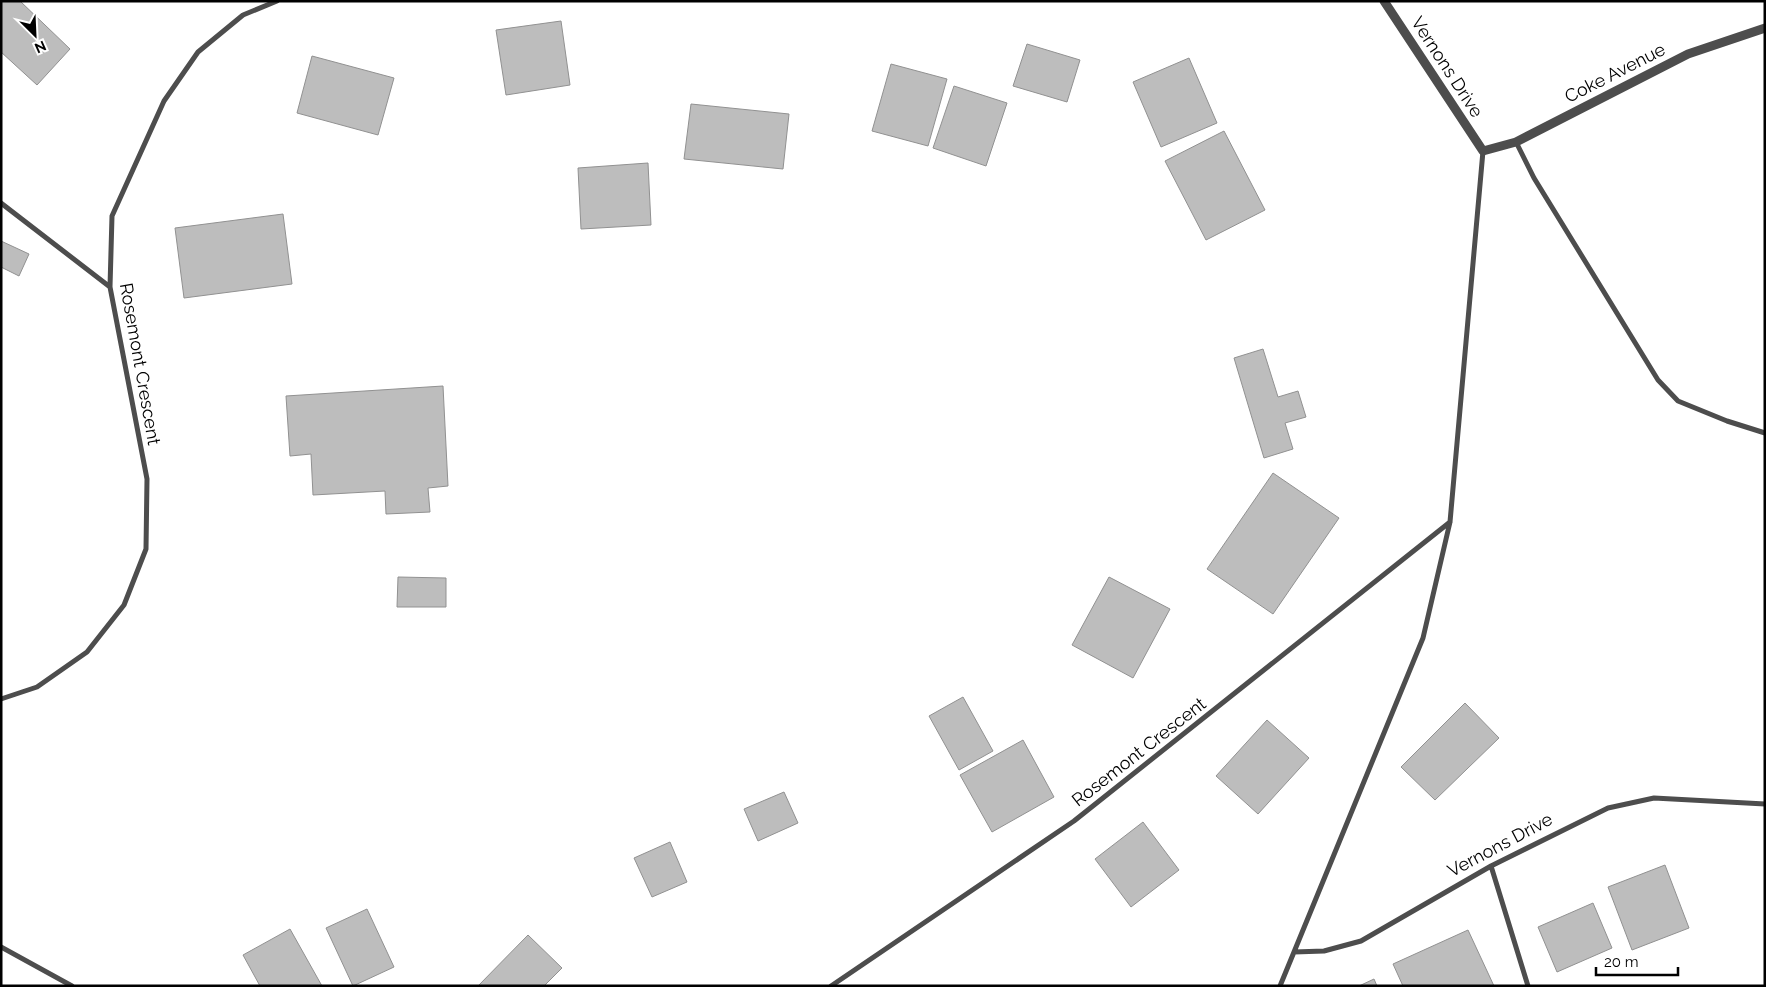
<svg xmlns="http://www.w3.org/2000/svg" width="1766" height="987" viewBox="0 0 1766 987" font-family="Raleway,sans-serif">
	<style>
		.building { fill: #bdbdbd; stroke: #919191 }
		.lines { fill: none; stroke-linecap: round; stroke-linejoin: round }
		.minor { stroke: #4d4d4d; stroke-width: 5 }
		.tertiary { stroke: #4d4d4d; stroke-width: 9 }
		.labels { text-anchor: middle; stroke-width: 5; stroke-linejoin: round; paint-order: stroke }
		.street-label { font-size: 18px; fill: #000; stroke: #fff }
	</style>
	<rect width="100%" height="100%" fill="#fff"/>
	<path class="building" d="M1,1H20L70,49L37,85L1,52Z
		M561,21L570,85L506,95L496,30Z
		M1027,44L1080,60L1067,102L1013,86Z
		M312,56L394,78L378,135L297,113Z
		M1189,58L1217,123L1161,147L1133,82Z
		M891,64L947,79L928,146L872,131Z
		M954,86L1007,103L986,166L933,148Z
		M691,104L789,114L783,169L684,159Z
		M1224,131L1265,210L1206,240L1165,161Z
		M648,163L651,225L581,229L578,168Z
		M283,214L292,284L184,298L175,228Z
		M1,241L29,254L19,276L1,267Z
		M1263,349L1278,397L1298,391L1306,417L1285,423L1293,449L1264,458L1234,358Z
		M443,386L448,486L428,488L430,512L386,514L385,491L313,495L311,454L290,456L286,396Z
		M1273,473L1339,518L1273,614L1207,569Z
		M398,577L446,578V607H397Z
		M1109,577L1170,609L1133,678L1072,645Z
		M963,697L993,751L959,770L929,716Z
		M1465,703L1499,738L1435,800L1401,767Z
		M1267,720L1309,758L1258,814L1216,776Z
		M1023,740L1054,797L992,832L960,775Z
		M784,792L798,823L758,841L744,809Z
		M1143,822L1179,870L1131,907L1095,859Z
		M670,842L687,882L652,897L634,858Z
		M1665,865L1689,928L1632,950L1608,887Z
		M1593,903L1612,948L1557,972L1538,927Z
		M367,909L394,967L353,986L326,928Z
		M290,929L322,986H260L243,955Z
		M1468,930L1494,986H1403L1393,964Z
		M528,935L562,968L544,986H478Z
		M1374,979L1377,986H1359Z"/>
	<g class="lines">
		<path class="minor" d="M1516,142L1534,178L1658,380L1678,401L1727,421L1765,433
			M1,203L110,287
			M1,699L37,687L87,652L124,605L146,549L147,479L110,287L112,216L164,101L198,52L243,15L277,1
			M1491,866L1528,986
			M1,947L72,986
			M1294,952L1423,638L1450,522L1483,151
			M831,986L1074,821L1450,522
			M1280,986L1294,952L1324,951L1361,941L1491,866L1608,808L1654,798L1765,804"/>
		<path class="tertiary" d="M1384,1L1483,151L1516,142L1688,54L1765,28"/>
	</g>
	<g class="labels">
		<g class="street-label">
			<text transform="translate(1447 67) rotate(57)" y="6">Vernons Drive</text>
			<text transform="translate(1615 73) rotate(-27)" y="6">Coke Avenue</text>
			<text transform="translate(140 364) rotate(80)" y="6">Rosemont Crescent</text>
			<text transform="translate(1139 752) rotate(-38)" y="6">Rosemont Crescent</text>
			<text transform="translate(1500 845) rotate(-28)" y="6">Vernons Drive</text>
		</g>
	</g>
	<rect width="1766" height="987" fill="none" stroke="#000000" stroke-width="5"/>
	<g transform="translate(35 35) rotate(156)" stroke="#ffffff" stroke-width="4" paint-order="stroke">
	<path d="M0-4L9 19L0 12L-9 19Z" fill="#000000"/>
	<text y="-8" font-size="14" font-weight="bold" text-anchor="middle" fill="#000000">N</text>
	</g>
	<path d="M1596 967v8h82v-8" fill="none" stroke="#000000" stroke-width="2.5"/>
	<text x="1604" y="967" font-size="15" fill="#000000" stroke="#ffffff" stroke-width="4" paint-order="stroke">20 m</text>
</svg>
